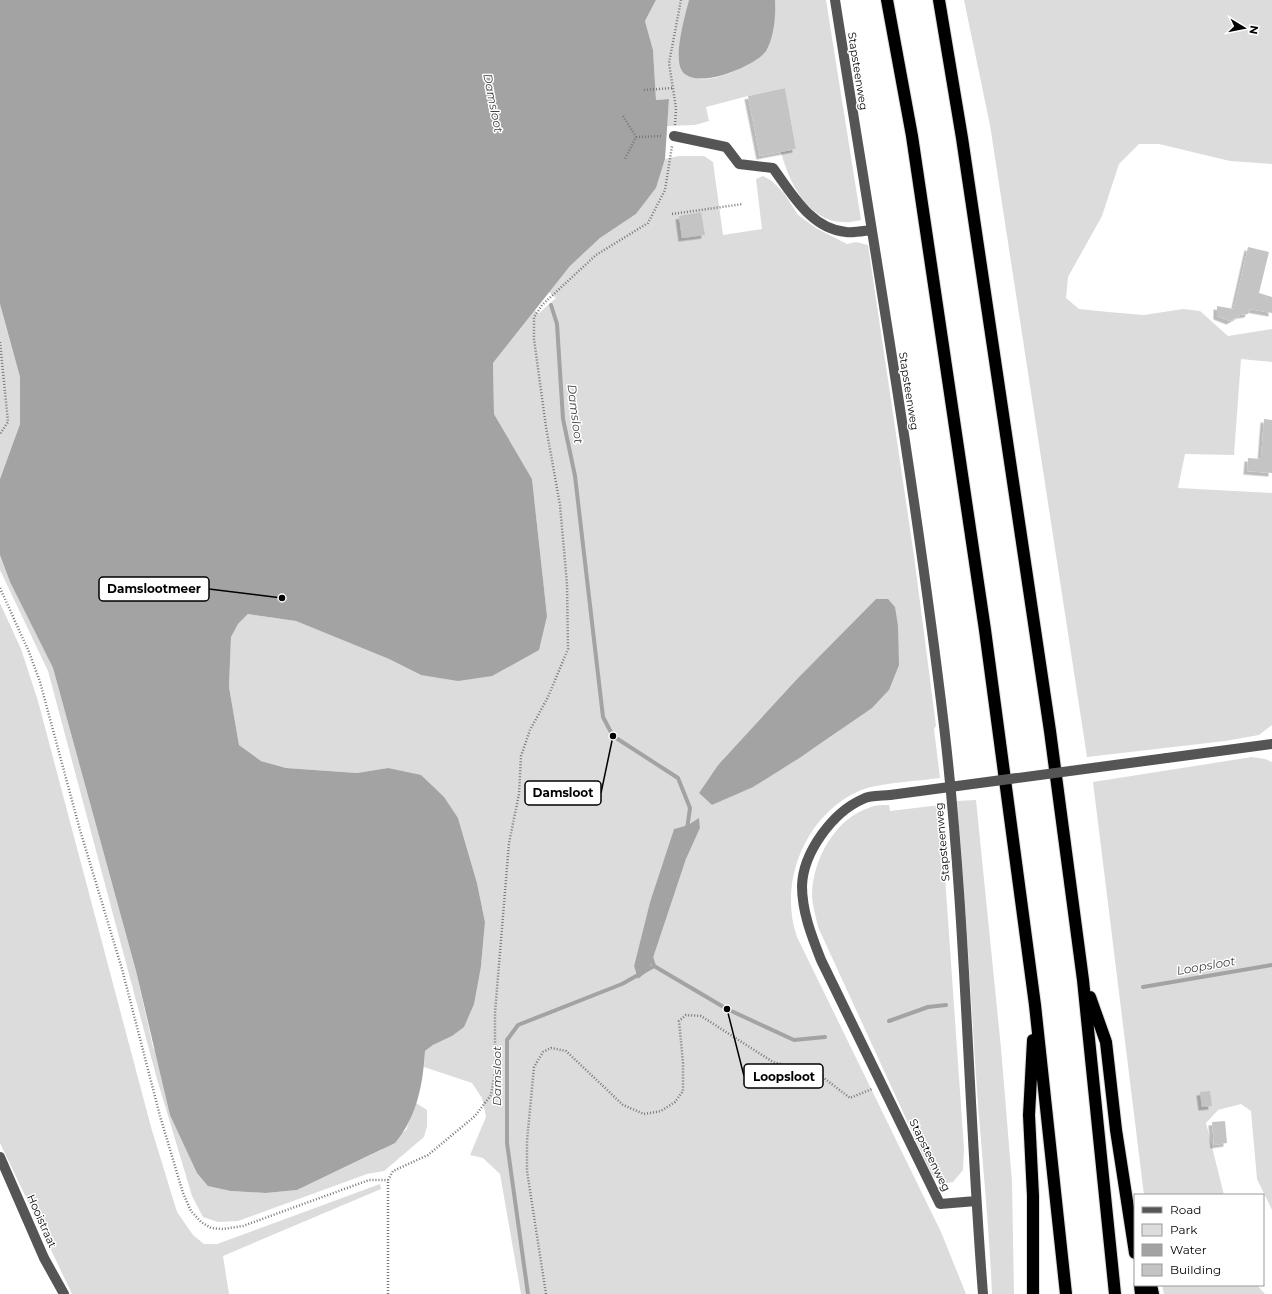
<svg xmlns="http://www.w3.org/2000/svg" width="1272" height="1294" viewBox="0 0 1272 1294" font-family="Montserrat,sans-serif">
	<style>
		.green { fill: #dcdcdc; fill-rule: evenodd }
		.water { fill: #a3a3a3 }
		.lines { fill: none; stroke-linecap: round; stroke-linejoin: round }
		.stream { stroke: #a3a3a3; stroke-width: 4 }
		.building { fill: #c4c4c4; filter: url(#shadow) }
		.highway-casing { stroke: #dbdbdb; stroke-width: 14 }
		.path { stroke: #777; stroke-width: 2.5; stroke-dasharray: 1 2; stroke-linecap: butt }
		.minor { stroke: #555; stroke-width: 10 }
		.highway { stroke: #000; stroke-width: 12 }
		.minor-bridge { stroke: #555; stroke-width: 10 }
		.labels { text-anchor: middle; stroke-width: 3; stroke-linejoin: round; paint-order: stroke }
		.street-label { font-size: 11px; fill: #000; stroke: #fff }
		.water-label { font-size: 12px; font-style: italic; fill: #444; stroke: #fff }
		.leader { fill: none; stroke: #000; stroke-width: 1.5 }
		.callout-dot { fill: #000; stroke: #fff; stroke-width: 1.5 }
		.callout { fill: #fff; stroke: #000; stroke-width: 1.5 }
		.callout-label { font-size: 12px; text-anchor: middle; font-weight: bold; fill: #000 }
	</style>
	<defs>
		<filter id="shadow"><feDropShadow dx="-3.5" dy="3.5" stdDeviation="0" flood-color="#0004"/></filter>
	</defs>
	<rect width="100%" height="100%" fill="#fff"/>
	<path class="green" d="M656,0H689L679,56L686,75C693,78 700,80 707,79C722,78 756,64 765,51C773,41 776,12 775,0H826L861,220C855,221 849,223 843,222C807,221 789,182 781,152L796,149L785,88L748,96L706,107L709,121L695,125L667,126L669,99L656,100L653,50L645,21Z
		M964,0H1272V164L1230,161L1159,144H1139L1119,164L1102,216L1068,277L1066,298L1079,309L1108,312L1144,315L1183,309L1200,311L1228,336L1272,329V362L1241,359L1234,455L1185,454L1178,488L1272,493V725L1259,735L1225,741L1087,757L990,125Z
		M679,156H704L713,162L723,235L762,229L756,179L763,176L772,181L784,193L798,215L816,228L847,244L856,242L868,245L914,556L936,726L934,729L940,778C918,781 877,783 859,791C805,815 778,883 797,937L941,1232L966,1294H521L500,1174L483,1158L470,1155L486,1117L482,1098L472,1083L424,1067L425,1051L433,1045L452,1036L481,966L485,922L477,883L458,818L388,768L357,773L286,768L261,761L239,745L229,687L231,636L238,624L248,614L296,621L389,659L421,675L547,616L532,479L494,414L493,363L535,310L538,314L556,298L549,292L570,266L600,238L636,214L656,188L665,159ZM876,599L889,690C872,708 852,721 832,736C793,763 755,786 712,805L699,793L718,765L797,679ZM699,819L700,828L686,859L649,970L638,979L634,966L650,902L674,829L688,825Z
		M0,304L20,377V424L0,479Z
		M0,555L10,582L53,668L136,971L153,1047L231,1191L266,1193L297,1190L381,1150L406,1130L416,1103L427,1110V1126L424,1137L384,1171L367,1174L238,1221L218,1222L203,1217L192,1196L157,1079L48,671L0,570Z
		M0,603L21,649L38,701L151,1127L177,1212L193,1235L204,1244H217L380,1184L381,1189L223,1256L229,1294H72L0,1143Z
		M1252,757L1265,759L1272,762V1210L1257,1179L1251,1111L1241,1104L1218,1110L1206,1123L1224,1195H1144L1093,782Z
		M976,800L1001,1048L1012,1182L1014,1294H992C989,1221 981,1149 976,1076C970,984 965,893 957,801Z
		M889,805L890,811L940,805L964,1149L963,1170L953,1182C943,1184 937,1182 931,1173L818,927C816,916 812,905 812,894C813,859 835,818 871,807C876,805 883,805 889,805Z
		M1162,1285H1257L1265,1294H1164Z"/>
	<path class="water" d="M0,0H656L645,21L653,50L656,100L669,99L665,159L656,188L636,214L600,238L570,266L493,363L494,414L532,479L547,616L539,650L492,676L458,681L421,675L389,659L296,621L248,614L238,624L231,637L229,687L239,745L261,761L286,768L357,773L388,768L421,775L444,797L458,818L477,883L485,922L481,966L474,1004L464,1027L452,1036L433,1045L425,1051C423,1084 417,1117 395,1143L297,1190L266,1193L231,1191L208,1186L197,1173L170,1115L136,971L53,668L10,582L0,555V479L20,424V377L0,304Z
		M689,0H775C776,15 774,38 766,51C756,66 692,93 681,69C674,54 685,16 689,0Z
		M876,599H888L895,607L898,626L899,665L889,690L872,708L801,757L753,787L712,805L699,793L718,765L797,679Z
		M699,818L700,828L686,859L649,970L638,979L634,966L650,902L674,829L688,825Z"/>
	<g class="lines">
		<path class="stream" d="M551,305L557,324L563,419L575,476L603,717L613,736L678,778L690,808L687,829
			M654,966L727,1009L794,1040L825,1037
			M1143,987L1272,965
			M889,1021L928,1007L946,1005
			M528,1294L507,1143V1040L518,1025L622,984L654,966L650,954"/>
	</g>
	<path class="building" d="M785,88L796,149L760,156L748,96Z
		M701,212L705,235L682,238L679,216Z
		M1248,247L1269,252L1259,293L1272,297V313L1250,309L1248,314L1240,315L1230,321L1217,316V306L1234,309Z
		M1264,419L1272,420V473L1247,471L1248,458L1261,459Z
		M1210,1091L1212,1106L1202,1107L1200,1092Z
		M1225,1121L1227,1143L1214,1145L1212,1122Z"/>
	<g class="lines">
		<defs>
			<path id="highway" d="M887,0L912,136L985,630L1035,1005L1066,1294
				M939,0L962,138L1050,731L1083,980L1115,1294
				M1090,997L1106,1042L1116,1130L1135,1253
				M1140,1285L1141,1294
				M1151,1285L1153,1294
				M1033,1294V1196L1029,1115L1033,1040"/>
		</defs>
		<use href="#highway" class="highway-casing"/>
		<path class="path" d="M644,90L673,88
			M623,116L636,137L625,159
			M675,125L676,108L669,63L681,0
			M636,137L663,136
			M672,214L743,204
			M0,342L8,422L0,434
			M0,588L29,652L40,682L80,830L122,969L160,1116L183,1193L191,1211L201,1222L211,1228L223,1229L243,1226L369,1180H388
			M388,1294V1180L393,1171L428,1155L475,1116L491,1095L495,1072V1013L509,843L519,794L521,756L530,730L548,697L568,649L567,584L560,505L546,427L534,339V317L542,305L596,255L648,223L665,190L672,146
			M546,1294L527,1171V1141L534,1067L543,1052L551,1048L566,1051L623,1105L644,1114L661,1111L675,1102L683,1091V1063L679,1021L686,1015L701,1016L773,1062L820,1075L850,1098L872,1089"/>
		<path class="minor" d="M835,0C873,241 915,483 944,726C966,914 968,1105 983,1294
			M674,136L726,147L739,164L773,168C792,194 811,229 846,232C854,233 863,231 871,230
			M1167,758L1272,744
			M890,795C882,796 870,795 863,799C833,812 803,852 802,886C802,912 812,937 821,960L940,1204L976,1201
			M0,1157L44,1258L64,1294"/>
		<use href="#highway" class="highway"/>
		<path class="minor-bridge" d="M890,795L1167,758"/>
	</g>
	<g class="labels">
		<g class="street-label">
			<text transform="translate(858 71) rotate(81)" y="4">Stapsteenweg</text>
			<text transform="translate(909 391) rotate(81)" y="4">Stapsteenweg</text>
			<text transform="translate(942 842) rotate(-95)" y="4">Stapsteenweg</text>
			<text transform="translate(930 1155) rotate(64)" y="4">Stapsteenweg</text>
			<text transform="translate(42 1221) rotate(66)" y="4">Hooistraat</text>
		</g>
		<g class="water-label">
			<text transform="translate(493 103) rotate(79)" y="4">Damsloot</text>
			<text transform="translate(575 414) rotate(83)" y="4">Damsloot</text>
			<text transform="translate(1206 966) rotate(-10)" y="4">Loopsloot</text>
			<text transform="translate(497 1076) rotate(-90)" y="4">Damsloot</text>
		</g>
	</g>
	<path class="leader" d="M282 598L209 589M613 736L601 793M727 1009L744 1076"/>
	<g class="callout-dot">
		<circle cx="282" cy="598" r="4"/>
		<circle cx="613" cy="736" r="4"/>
		<circle cx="727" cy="1009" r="4"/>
	</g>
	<g class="callout">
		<rect x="99" y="577" width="110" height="24" rx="4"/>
		<rect x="525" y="781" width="76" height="24" rx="4"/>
		<rect x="744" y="1064" width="79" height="24" rx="4"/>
	</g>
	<g class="callout-label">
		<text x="154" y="593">Damslootmeer</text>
		<text x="563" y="797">Damsloot</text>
		<text x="784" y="1081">Loopsloot</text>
	</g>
	<rect x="1134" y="1194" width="130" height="92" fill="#ffffff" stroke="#999999"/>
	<rect x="1142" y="1207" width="20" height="6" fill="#555555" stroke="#999999"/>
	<text x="1170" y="1214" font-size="12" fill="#000000">Road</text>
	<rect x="1142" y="1224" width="20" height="12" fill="#dcdcdc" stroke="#999999"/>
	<text x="1170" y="1234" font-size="12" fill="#000000">Park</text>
	<rect x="1142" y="1244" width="20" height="12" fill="#a3a3a3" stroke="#999999"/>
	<text x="1170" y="1254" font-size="12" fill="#000000">Water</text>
	<rect x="1142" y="1264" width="20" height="12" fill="#c4c4c4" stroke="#999999"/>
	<text x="1170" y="1274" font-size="12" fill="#000000">Building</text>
	<g transform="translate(1244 28) rotate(100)" stroke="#ffffff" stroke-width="3" paint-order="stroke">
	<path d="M0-3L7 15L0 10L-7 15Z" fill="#000000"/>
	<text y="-6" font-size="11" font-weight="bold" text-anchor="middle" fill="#000000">N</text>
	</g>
</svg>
